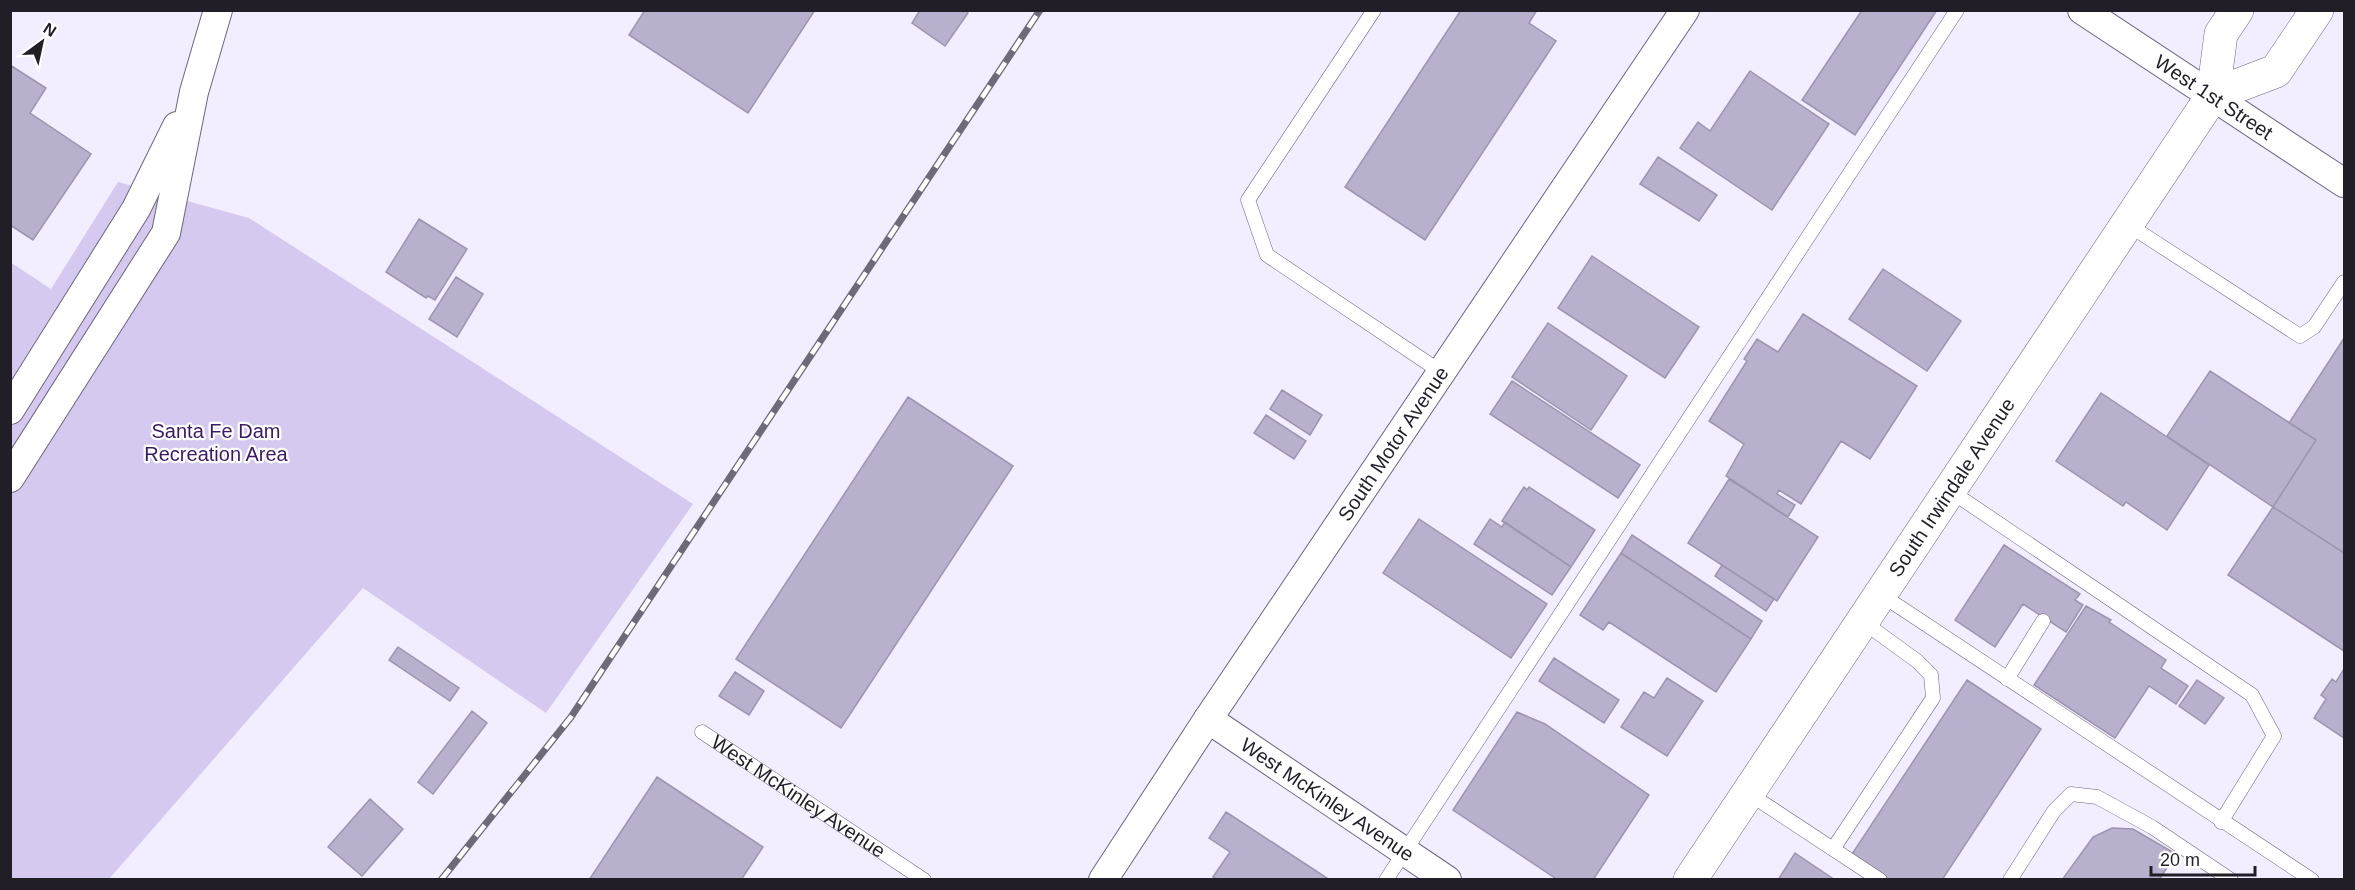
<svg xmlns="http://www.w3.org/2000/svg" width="2355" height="890" viewBox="0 0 2355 890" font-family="Arial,sans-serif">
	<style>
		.green { fill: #d5c9ef }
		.building { fill: #b8b0cc; stroke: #9d95b0; stroke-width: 1.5 }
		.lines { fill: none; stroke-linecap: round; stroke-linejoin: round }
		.lane-casing { stroke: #6e667f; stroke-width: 15 }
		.street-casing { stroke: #6e667f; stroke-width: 30 }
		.primary-casing { stroke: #6e667f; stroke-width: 34 }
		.lane { stroke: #fff; stroke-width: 14 }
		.street { stroke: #fff; stroke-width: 28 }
		.primary { stroke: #fff; stroke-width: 33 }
		.rail-casing { stroke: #6e6a77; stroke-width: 7 }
		.rail { stroke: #fefefe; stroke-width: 4.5; stroke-dasharray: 14; stroke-linecap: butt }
		.labels { text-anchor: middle; stroke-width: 4.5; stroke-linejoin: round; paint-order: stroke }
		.street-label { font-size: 20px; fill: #211e28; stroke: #fefefe }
		.park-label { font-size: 20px; fill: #3a1b61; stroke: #fefefe }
	</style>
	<rect width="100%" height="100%" fill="#f2edff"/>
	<path class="green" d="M118,182L249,218L693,504L546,713L363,588L109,879H11L10,262L51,289Z"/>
	<path class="building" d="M645,10H815L748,113L629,35Z
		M920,10H965L968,13L945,46L912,23Z
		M1461,10H1537L1529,23L1556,41L1425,240L1345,187Z
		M1862,10H1937L1855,135L1802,100Z
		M10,65L46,88L30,113L91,154L33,240L10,225Z
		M1750,71L1829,124L1772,210L1680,148L1698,122L1710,131Z
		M1658,157L1717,195L1699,221L1640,184Z
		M419,219L467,249L435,300L428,296L426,298L386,272Z
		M1592,256L1699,327L1665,378L1558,308Z
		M1883,269L1961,321L1927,371L1849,319Z
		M456,277L483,294L457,337L429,319Z
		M1803,314L1917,386L1870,459L1841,441L1801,504L1779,490L1777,494L1795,505L1788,517L1726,476L1744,444L1709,421L1747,361L1744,359L1757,339L1778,352Z
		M1548,323L1627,376L1591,430L1512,377Z
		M2344,338V553L2273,507L2316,440L2289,423Z
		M2210,371L2316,440L2273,507L2167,436Z
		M1512,381L1640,465L1618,498L1490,414Z
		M1282,390L1322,415L1310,435L1270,409Z
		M2101,393L2209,465L2167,530L2126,502L2123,506L2056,461Z
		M908,397L1013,466L841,728L736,659Z
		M1266,415L1306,441L1294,459L1254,433Z
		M1729,479L1818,537L1777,601L1688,543Z
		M1524,487L1527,490L1529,487L1595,530L1571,567L1502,521Z
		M2273,507L2344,553V651L2228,575Z
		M1419,519L1547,604L1511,658L1383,573Z
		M1490,519L1502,527L1505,522L1571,567L1552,595L1474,544Z
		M1632,535L1762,621L1751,639L1621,553Z
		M2004,545L2080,594L2075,600L2083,605L2066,632L2023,604L1995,647L1955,620Z
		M1621,553L1751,639L1716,692L1609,622L1603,630L1580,615Z
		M1722,565L1774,599L1766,611L1715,576Z
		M2086,606L2111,620L2109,622L2166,660L2161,668L2188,686L2176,704L2149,686L2115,738L2034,685Z
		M398,647L459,688L450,701L389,660Z
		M1554,658L1619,700L1604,723L1539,681Z
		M2344,669V738L2314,718L2326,699L2321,695L2332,679L2336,682Z
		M735,672L764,691L749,715L719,696Z
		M1667,678L1703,701L1667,756L1621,727L1644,692L1654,698Z
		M1967,680L2041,729L1942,880H1890L1852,854Z
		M2197,680L2224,698L2205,724L2179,706Z
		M472,711L487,723L433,794L418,782Z
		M1517,712L1545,724L1649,795L1593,880H1558L1453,810Z
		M657,777L763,847L741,880H589Z
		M370,799L403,829L362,876L328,847Z
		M1226,812L1330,880H1216L1213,877L1230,852L1209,838Z
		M2112,828L2133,829L2176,854L2159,880H2062L2093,837Z
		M1795,853L1835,880H1778Z"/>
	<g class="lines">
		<defs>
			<g id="lane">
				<path d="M1374,10L1248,200L1267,255L1441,372"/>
				<path d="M2127,224L2300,336L2314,327L2344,282"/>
				<path d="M1949,490L2252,695L2274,736L2221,822"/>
				<path d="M1880,594L2312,880"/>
				<path d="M2007,679L2043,621"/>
				<path id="s1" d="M702,732L924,880"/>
				<path d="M1748,793L1880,880"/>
				<path d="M1833,849L1933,698L1931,675L1917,661L1862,621"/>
				<path d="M1386,880L1957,10"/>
				<path d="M2010,880L2054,811L2071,794L2097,797L2152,827L2231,880"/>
			</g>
			<g id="street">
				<path id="s2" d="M2082,10L2344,183"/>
				<path d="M10,410L136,209L177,126"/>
				<path d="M10,478L166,233L194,92L218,10"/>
				<path id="s3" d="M1208,719L1447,880"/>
				<path id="s4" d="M1103,880L1208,719L1685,10"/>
			</g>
			<g id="primary">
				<path d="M2213,95L2276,71L2317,10"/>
				<path id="s5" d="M1690,880L2213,95L2221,34L2237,10"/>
			</g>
		</defs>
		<use href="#lane" class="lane-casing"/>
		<use href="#street" class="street-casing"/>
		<use href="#primary" class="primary-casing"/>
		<use href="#lane" class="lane"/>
		<use href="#street" class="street"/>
		<use href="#primary" class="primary"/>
		<defs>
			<path id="rail" d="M441,880L571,717L1040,10"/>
		</defs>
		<use href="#rail" class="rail-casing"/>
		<use href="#rail" class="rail"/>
	</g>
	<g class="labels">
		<g class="street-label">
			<text dy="7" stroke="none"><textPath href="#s2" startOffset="158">West 1st Street</textPath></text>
			<text dy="7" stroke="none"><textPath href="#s4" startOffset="524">South Motor Avenue</textPath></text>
			<text dy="7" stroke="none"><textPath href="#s5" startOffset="472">South Irwindale Avenue</textPath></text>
			<text dy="7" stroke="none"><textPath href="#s1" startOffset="116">West McKinley Avenue</textPath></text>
			<text dy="7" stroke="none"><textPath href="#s3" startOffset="144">West McKinley Avenue</textPath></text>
		</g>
		<g class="park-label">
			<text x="216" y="438">Santa Fe Dam<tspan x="216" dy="23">Recreation Area</tspan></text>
		</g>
	</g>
	<rect width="2355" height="890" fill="none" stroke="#211e28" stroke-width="24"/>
	<g transform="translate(42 42) rotate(33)" stroke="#fefefe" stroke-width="4.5" paint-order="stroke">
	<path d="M0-4.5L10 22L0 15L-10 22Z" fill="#211e28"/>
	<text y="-9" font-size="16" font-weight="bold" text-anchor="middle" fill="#211e28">N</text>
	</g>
	<path d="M2151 866v9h104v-9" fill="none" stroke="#211e28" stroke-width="3"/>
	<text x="2160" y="866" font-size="18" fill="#211e28" stroke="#fefefe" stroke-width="4.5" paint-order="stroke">20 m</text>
</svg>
